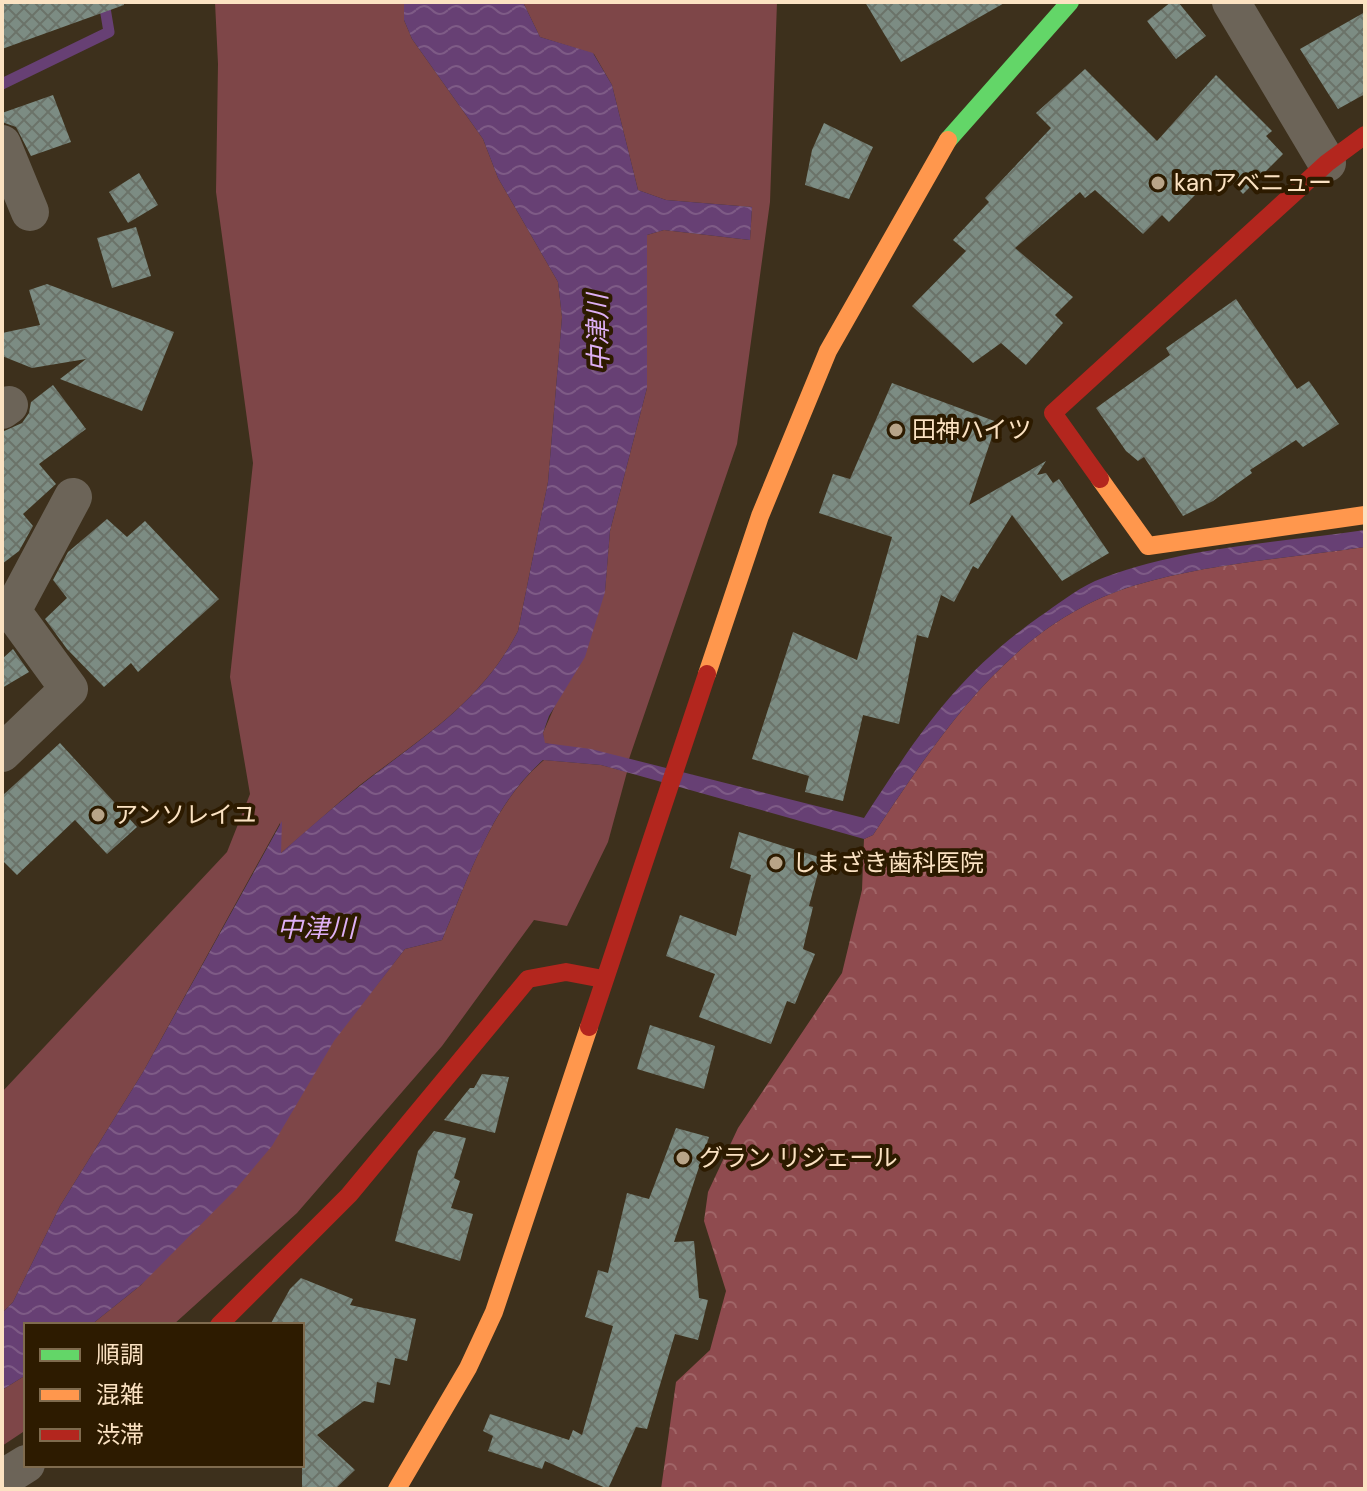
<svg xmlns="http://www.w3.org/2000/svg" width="1367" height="1491" viewBox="0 0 1367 1491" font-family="'DM Sans','Noto Sans JP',sans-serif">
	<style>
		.grass { fill: #7e4648 }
		.forest { fill: url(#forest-crowns) }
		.water { fill: url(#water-waves) }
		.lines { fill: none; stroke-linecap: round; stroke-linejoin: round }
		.stream { stroke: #674074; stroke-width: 11 }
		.building { fill: url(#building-cross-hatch) }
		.street { stroke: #6c6458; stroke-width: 38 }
		.fast { stroke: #63d668; stroke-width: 18 }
		.slow { stroke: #ff974d; stroke-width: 18 }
		.jam { stroke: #b3261e; stroke-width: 18 }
		.poi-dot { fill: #b8a488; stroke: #2d1b00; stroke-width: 3 }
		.labels { text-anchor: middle; stroke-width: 8; stroke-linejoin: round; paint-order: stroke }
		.poi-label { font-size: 24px; fill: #fbe2c2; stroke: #2d1b00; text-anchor: start }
		.water-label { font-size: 26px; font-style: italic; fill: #deb0f5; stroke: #2d1b00 }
	</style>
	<defs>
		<pattern id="forest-crowns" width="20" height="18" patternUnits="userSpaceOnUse" patternTransform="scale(2)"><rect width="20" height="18" fill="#8f4b4f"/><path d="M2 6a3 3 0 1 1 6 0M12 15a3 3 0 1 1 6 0" fill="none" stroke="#a06567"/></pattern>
		<pattern id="water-waves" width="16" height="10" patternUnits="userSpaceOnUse" patternTransform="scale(2)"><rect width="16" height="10" fill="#674074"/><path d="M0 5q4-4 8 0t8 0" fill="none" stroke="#7e5b86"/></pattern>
		<pattern id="building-cross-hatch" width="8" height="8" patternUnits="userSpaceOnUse" patternTransform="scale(2)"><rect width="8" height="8" fill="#7c8c83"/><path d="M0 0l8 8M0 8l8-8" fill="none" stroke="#6b7369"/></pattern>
	</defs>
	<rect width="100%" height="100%" fill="#3d301c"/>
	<path class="grass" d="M215,2H404V20L412,39L483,139L498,178L558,282L562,317L548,482L518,631C481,703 422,737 360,785C333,807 307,831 280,854V823L143,1072L60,1206L13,1302L2,1313V1092L227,852L250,794L230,677L253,463L216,192L218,64Z
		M523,2H777L770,202L737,444L629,759L544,743L543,733L605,591L610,531L647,388V235L664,230L750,240L752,207L666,200L638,190L612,85L594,54L540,37Z
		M544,760L601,765L627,772L608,842L567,926L534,920L442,1046L297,1213L173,1325H91L141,1285L405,949L442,940C469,878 490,806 544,760Z
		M26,1375V1430L2,1446V1390Z"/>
	<path class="forest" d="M1365,547V1489H661L676,1382L710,1350L726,1291L704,1221L708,1192L738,1128L842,973L862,890L864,839L873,835C941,733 1012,622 1136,585C1209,563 1290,558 1365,547Z"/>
	<path class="water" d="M404,2H523L540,37L593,53L612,85L638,190L666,200L752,207L750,240L664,230L647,235V388L610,531L605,592L585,657L549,716L543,733L545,743L591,749L864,818C917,736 957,675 1039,617C1057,605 1075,590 1095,581C1179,547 1276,543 1365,530V547C1290,558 1209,563 1136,585C1012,622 941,733 873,835L864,839L601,765L543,760C490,807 469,878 442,940L405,949L334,1041L272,1146L234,1191L141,1285L91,1325H26V1375L2,1390V1313L13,1302L60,1206L143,1072L282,821L281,853C307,830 333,807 361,785C422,737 481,703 518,631L548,482L562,317L558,282L498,178L483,139L412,39L404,20Z"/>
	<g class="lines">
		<path class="stream" d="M2,84L109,32L104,2"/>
	</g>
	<path class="building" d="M2,2H124V5L2,49Z
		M865,2H1006L901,62Z
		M1171,2H1178L1206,36L1176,59L1147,21Z
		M1365,12V94L1338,109L1300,49Z
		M1085,69L1157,141L1216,75L1272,131L1266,136L1283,154L1243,194L1220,169L1169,222L1162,215L1143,234L1095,190L1085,198L1080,192L1015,248L1073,297L1055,315L1063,323L1026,365L1001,343L973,363L912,306L966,251L953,240L989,202L985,198L1051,128L1036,113Z
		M53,95L71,142L31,156L16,127L2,122V113Z
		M824,123L873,147L849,199L805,185L812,150Z
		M139,173L158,205L128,223L109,192Z
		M136,227L151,276L112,288L97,238Z
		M47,284L174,332L142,411L60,379L86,359L32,368L2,356V333L40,325L29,290Z
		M1236,299L1297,389L1309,381L1339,424L1303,447L1296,440L1250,470L1252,473L1213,501L1183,516L1144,457L1138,461L1126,451L1096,408L1170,355L1166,348Z
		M892,383L997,422L969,505L1046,461L1037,475L1046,473L1053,483L1059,479L1109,553L1062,581L1012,515L978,569L973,566L954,602L941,595L928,638L917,635L899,724L863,715L843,801L805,792L809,776L752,759L793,632L857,660L892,537L819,513L833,474L850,479Z
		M53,385L86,429L39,464L56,484L23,514L33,526L19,551L2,564V432L22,423L29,413L31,402Z
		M107,519L127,537L145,521L219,599L138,672L131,663L104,687L67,649L45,619L67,598L53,580L68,552Z
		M13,649L29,672L2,688V659Z
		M60,743L137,827L107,854L75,820L17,875L2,860V796Z
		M739,832L822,858L809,906L813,907L803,949L815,954L795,1004L787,1001L771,1044L699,1017L715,974L666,956L680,915L736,936L751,875L730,868Z
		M650,1025L715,1046L704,1089L637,1069Z
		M482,1074L509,1077L495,1133L444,1120L470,1088H474Z
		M676,1128L709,1137L674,1242L694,1241L699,1298L708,1300L698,1340L675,1334L647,1429L636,1427L608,1489L545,1461L542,1469L488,1451L493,1436L483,1431L490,1414L569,1440L573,1430L582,1435L613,1326L585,1317L598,1270L608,1273L627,1193L649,1199Z
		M434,1131L466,1138L454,1178L460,1181L451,1208L473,1214L460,1261L395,1241L418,1151Z
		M301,1278L353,1299L350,1305L416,1319L407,1361L395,1358L390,1385L377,1382L374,1403L364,1401L317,1435L355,1470L335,1489H302V1325H270L290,1289Z"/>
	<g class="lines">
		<path class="street" d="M1231,2L1327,163
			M2,144L30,212
			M2,410L9,405
			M2,753L69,689L12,611L73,497
			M2,1479L26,1464"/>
		<path class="fast" d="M948,140L1070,2"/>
		<path class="slow" d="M1100,479L1148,546L1365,515
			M707,674L760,516L828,351L948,140
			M397,1489L468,1368L494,1312L589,1027"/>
		<path class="jam" d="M1100,479L1053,413L1327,163L1365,135
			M589,1027L707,674
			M219,1325L349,1195L528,979L566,972L603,979"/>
	</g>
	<g class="poi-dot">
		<circle cx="1158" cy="183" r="8"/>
		<circle cx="896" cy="430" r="8"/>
		<circle cx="98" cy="815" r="8"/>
		<circle cx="776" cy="863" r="8"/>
		<circle cx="683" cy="1158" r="8"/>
	</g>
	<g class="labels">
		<g class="poi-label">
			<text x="1174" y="191">kanアベニュー</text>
			<text x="912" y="438">田神ハイツ</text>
			<text x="114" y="823">アンソレイユ</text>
			<text x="792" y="871">しまざき歯科医院</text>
			<text x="699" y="1166">グラン リジェール</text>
		</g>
		<g class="water-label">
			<text transform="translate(598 333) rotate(-91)" y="9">中津川</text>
			<text x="316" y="937">中津川</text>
		</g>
	</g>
	<rect width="1367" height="1491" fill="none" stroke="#fbe2c2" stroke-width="8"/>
	<rect x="24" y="1323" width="280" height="144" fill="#2d1b00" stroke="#7f6b4e" stroke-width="2"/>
	<rect x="40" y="1349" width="40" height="12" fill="#63d668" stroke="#7f6b4e" stroke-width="2"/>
	<text x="96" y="1363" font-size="24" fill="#fbe2c2">順調</text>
	<rect x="40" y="1389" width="40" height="12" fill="#ff974d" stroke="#7f6b4e" stroke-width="2"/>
	<text x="96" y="1403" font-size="24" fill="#fbe2c2">混雑</text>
	<rect x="40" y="1429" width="40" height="12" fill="#b3261e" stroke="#7f6b4e" stroke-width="2"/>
	<text x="96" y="1443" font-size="24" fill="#fbe2c2">渋滞</text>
</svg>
